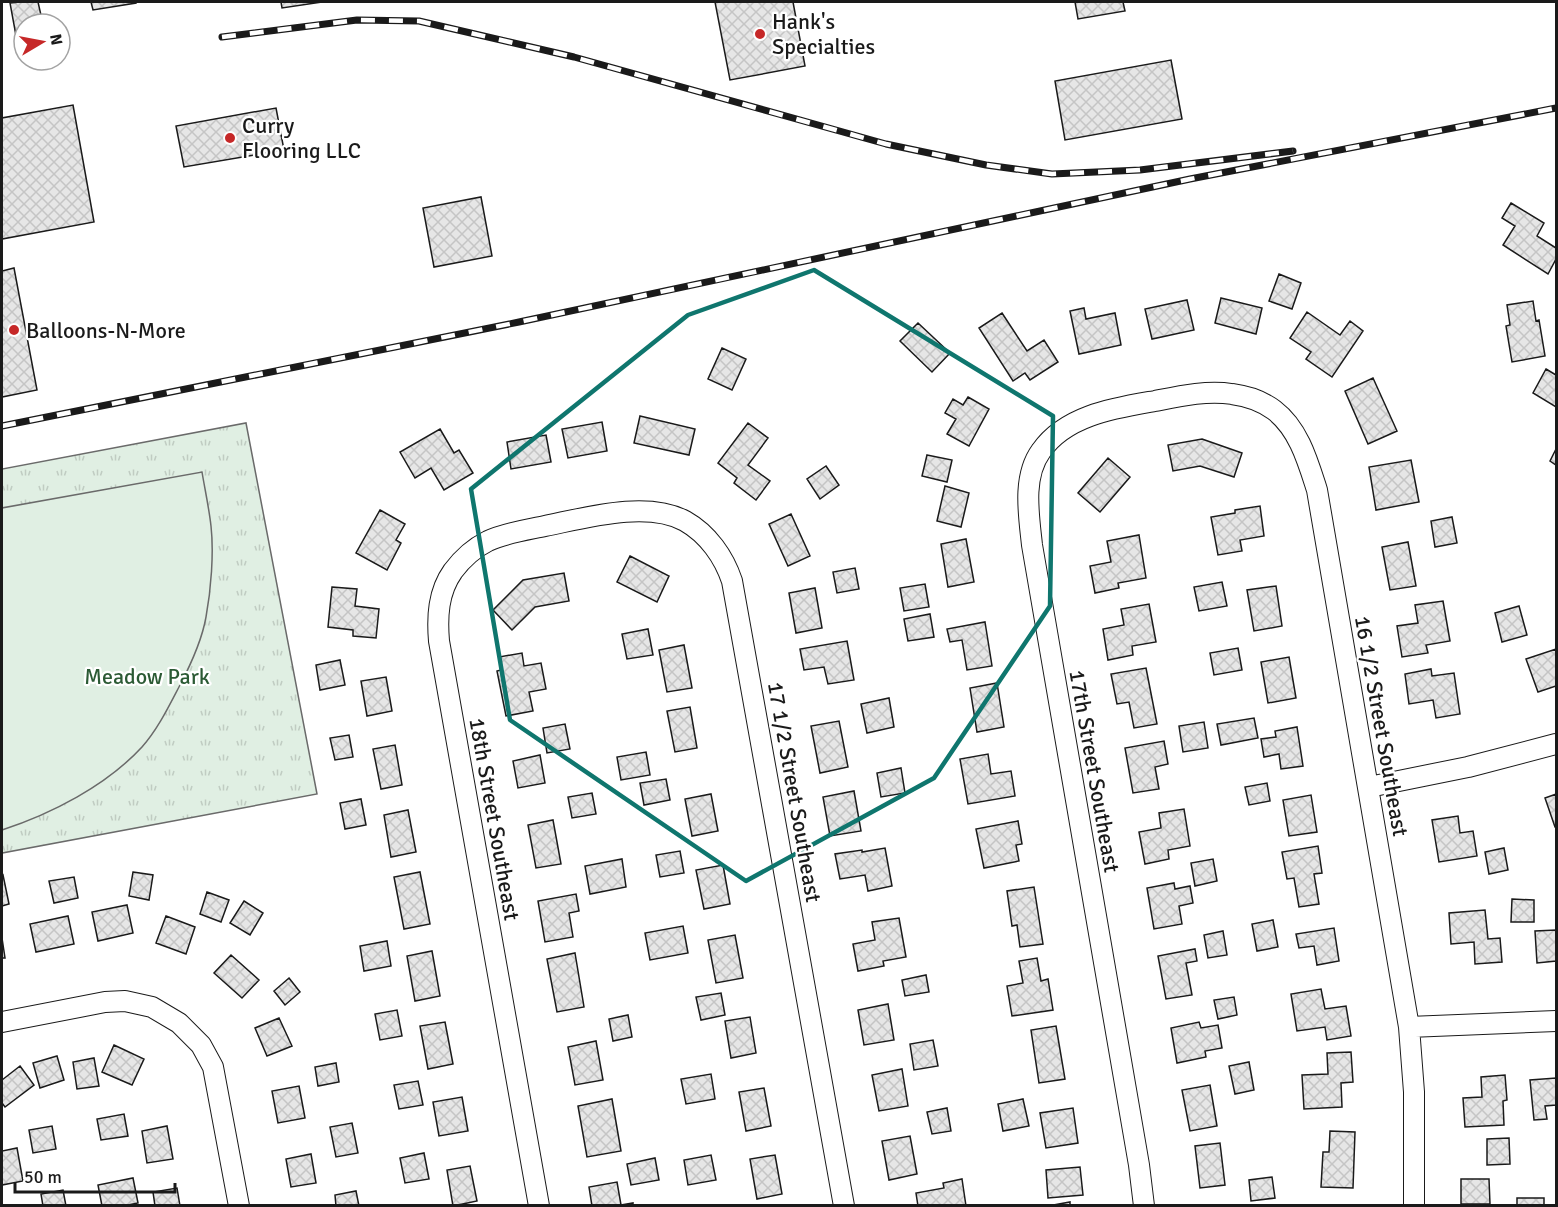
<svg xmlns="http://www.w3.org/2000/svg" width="1558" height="1207" viewBox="0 0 1558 1207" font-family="Signika,sans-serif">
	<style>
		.park { fill: url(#park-tufts); stroke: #6a6a6a; stroke-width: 1.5 }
		.pitch { fill: #e0efe3; stroke: #6a6a6a; stroke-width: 1.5 }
		.building { fill: url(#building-cross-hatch); stroke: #1a1a1a; stroke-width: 1.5 }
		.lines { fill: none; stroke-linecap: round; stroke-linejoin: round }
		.minor-casing { stroke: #1a1a1a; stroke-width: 22 }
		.minor { stroke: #fff; stroke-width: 20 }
		.rail-casing { stroke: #1a1a1a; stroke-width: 7 }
		.rail { stroke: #fff; stroke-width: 4.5; stroke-dasharray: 14; stroke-linecap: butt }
		.marked { fill: none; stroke: #0f766e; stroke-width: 4.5; stroke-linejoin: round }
		.poi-dot { fill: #c62828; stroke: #fff; stroke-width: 2 }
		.labels { text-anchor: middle; stroke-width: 4.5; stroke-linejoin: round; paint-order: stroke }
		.poi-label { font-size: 22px; fill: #1a1a1a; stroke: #fff; text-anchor: start }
		.park-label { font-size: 22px; fill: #2b5a34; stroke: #fff }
		.street-label { font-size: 22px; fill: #1a1a1a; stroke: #fff }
	</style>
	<defs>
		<pattern id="park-tufts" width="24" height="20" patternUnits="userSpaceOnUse" patternTransform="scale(1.5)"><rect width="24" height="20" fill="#e0efe3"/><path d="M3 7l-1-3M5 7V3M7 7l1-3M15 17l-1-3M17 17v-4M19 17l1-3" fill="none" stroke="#c0ccc2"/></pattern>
		<pattern id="building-cross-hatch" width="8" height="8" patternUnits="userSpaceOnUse" patternTransform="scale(1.5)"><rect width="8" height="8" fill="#e6e6e6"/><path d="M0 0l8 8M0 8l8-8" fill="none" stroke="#c5c5c5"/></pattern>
	</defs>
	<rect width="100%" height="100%" fill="#fff"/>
	<path class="park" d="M246,423L317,794L2,853V469Z"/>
	<path class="pitch" d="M202,472C205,490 209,508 211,526C214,553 211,590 206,617C202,640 191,664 180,685C169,706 158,729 142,747C106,786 51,814 2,830V508Z"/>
	<path class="building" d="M20,2H38L43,24H24V51L19,52L10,3Z
		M91,2H136V3L93,10Z
		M281,2H322L282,8Z
		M715,2H793L805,66L730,80Z
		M1075,2H1123L1125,11L1078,19Z
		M1171,60L1182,119L1065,140L1055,81Z
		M73,105L94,222L2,239V118Z
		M276,108L284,150L184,167L176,126Z
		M481,197L492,256L434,267L423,208Z
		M1511,203L1544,223L1537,236L1556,248V259L1548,274L1503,245L1515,226L1502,218Z
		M14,268L37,390L2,397V271Z
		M1279,274L1301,283L1292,309L1269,301Z
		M1221,298L1262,308L1256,334L1215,323Z
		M1187,300L1194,330L1152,339L1145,309Z
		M1533,301L1536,321L1539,320L1545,356L1512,362L1506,326L1510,325L1507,305Z
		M1084,308L1086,319L1115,313L1121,345L1079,354L1070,311Z
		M1307,312L1340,335L1350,321L1363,331L1332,377L1306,359L1311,352L1290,338Z
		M1002,313L1027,351L1044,340L1058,362L1030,380L1025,373L1013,381L979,328Z
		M918,323L950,353L932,372L900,341Z
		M722,348L746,359L732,390L708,379Z
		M1546,369L1556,375V407L1533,393Z
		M1373,378L1397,431L1368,444L1345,391Z
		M968,397L989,409L969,446L947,434L956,419L945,413L953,399L963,405Z
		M640,416L695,429L689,455L634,443Z
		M602,422L607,451L568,458L562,429Z
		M748,423L768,438L748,465L770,481L756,500L734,483L737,478L718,463Z
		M440,429L454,453L459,450L473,473L444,490L431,468L415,478L400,452Z
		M546,435L551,462L511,469L507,442Z
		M1202,439L1242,453L1234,477L1200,466L1173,471L1168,445Z
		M1556,449V465L1550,461Z
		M927,455L952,460L947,482L922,476Z
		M1108,458L1130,477L1100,512L1078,493Z
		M1411,460L1419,502L1376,510L1369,467Z
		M826,466L839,485L820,499L807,479Z
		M945,486L969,493L961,527L937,521Z
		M1260,506L1264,536L1240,540L1242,551L1218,555L1211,517L1235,513V510Z
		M380,510L405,524L396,540L401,543L387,570L356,553Z
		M791,514L810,556L788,566L769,524Z
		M1452,517L1457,543L1435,547L1431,521Z
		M1139,535L1146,578L1118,583L1119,588L1095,593L1090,566L1111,562L1107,541Z
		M966,539L974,582L948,587L941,544Z
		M1408,542L1416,586L1390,590L1382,547Z
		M630,556L669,576L657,602L617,582Z
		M855,568L859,589L837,593L833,572Z
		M564,573L569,601L535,607L512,630L493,610L523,580Z
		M1222,582L1227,606L1199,611L1194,587Z
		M925,584L929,607L904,611L900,588Z
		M1276,586L1282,626L1254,631L1247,590Z
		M332,587L357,589L355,606L379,609L376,638L353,636V630L328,627Z
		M815,588L822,628L796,633L789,593Z
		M1443,601L1450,641L1426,645L1428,653L1402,657L1397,626L1418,623L1415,605Z
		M1149,604L1156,642L1132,646L1133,655L1108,660L1103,629L1124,625L1121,609Z
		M1519,606L1527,635L1502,642L1495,613Z
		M930,614L934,637L908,641L904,619Z
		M985,622L992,666L967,670L962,640L950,642L947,629Z
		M648,629L653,655L627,659L622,634Z
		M847,641L854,680L828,684L824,667L804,670L800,649Z
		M684,645L692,688L667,692L659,650Z
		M1238,648L1242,670L1214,675L1210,653Z
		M1556,649V686L1538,692L1526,659Z
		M522,653L524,666L541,663L546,689L529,692L533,711L506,716L497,671L501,670L499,657Z
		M1289,657L1296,698L1268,703L1261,662Z
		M340,660L345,685L320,690L316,665Z
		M1146,668L1157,724L1134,728L1129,702L1117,704L1111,674Z
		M1431,669L1432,676L1454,673L1460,714L1436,718L1433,700L1409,704L1405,674Z
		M386,677L392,711L367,716L361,681Z
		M997,683L1004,727L977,732L970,688Z
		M889,698L894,727L867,733L861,704Z
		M690,707L697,748L675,752L667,711Z
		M1254,718L1258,738L1221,745L1217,724Z
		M839,721L848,767L820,773L811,726Z
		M1204,722L1208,748L1183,752L1179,726Z
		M565,724L570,749L547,753L543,728Z
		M1297,727L1303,766L1281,769L1279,754L1264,757L1261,739L1276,737L1275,731Z
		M349,735L353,757L335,760L330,738Z
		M1164,741L1168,764L1155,767L1159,789L1133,793L1125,748Z
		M395,745L402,785L381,789L373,749Z
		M646,752L650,775L621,780L617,757Z
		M988,754L991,774L1011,771L1015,796L968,804L960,759Z
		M540,755L545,783L518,788L513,761Z
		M901,768L905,793L881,797L877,773Z
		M666,779L670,800L644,805L640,783Z
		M1267,783L1270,801L1249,805L1245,787Z
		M854,791L861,831L830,836L823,797Z
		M592,793L596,814L572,818L568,797Z
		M711,794L718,831L692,836L685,799Z
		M1556,794V827H1555L1545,798Z
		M1311,795L1317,832L1289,836L1283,800Z
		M361,799L366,825L345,829L340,803Z
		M1184,809L1190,846L1168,850L1169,859L1145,864L1139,832L1161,828L1159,813Z
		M408,810L416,852L391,857L384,815Z
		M1458,816L1460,833L1473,831L1477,856L1439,862L1432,820Z
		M553,820L561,864L536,868L528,825Z
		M1018,821L1022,844L1016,845L1019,861L984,868L976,829Z
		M1318,846L1322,873L1314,874L1319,904L1299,907L1294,878L1287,879L1282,852Z
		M885,848L892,886L868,891L865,875L840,879L835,854L862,850V852Z
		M1504,848L1508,870L1489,874L1485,852Z
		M680,851L684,873L660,877L656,855Z
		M622,859L626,887L590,894L585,866Z
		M1213,859L1217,881L1195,886L1191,863Z
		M723,865L730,904L704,909L696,870Z
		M133,872L153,875L149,900L129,896Z
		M420,872L430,924L404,929L394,877Z
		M3,875L9,904L2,906V876Z
		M74,877L78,898L54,903L49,881Z
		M1174,883L1175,889L1190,886L1193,903L1179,906L1182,924L1154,929L1147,888Z
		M1034,887L1043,944L1020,947L1017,925L1012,926L1007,891Z
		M207,892L229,900L221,922L200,914Z
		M576,894L579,911L569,913L573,937L545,942L538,901Z
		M1512,899L1534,900V922H1511Z
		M244,901L263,913L250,935L230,923Z
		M127,905L133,933L98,941L92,912Z
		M1485,910L1488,939L1500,938L1502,962L1475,964L1474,942L1451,944L1449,913Z
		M68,916L74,944L36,952L30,924Z
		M166,916L195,927L186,954L156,943Z
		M899,918L906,957L883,961L884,966L858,971L853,944L875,940L872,922Z
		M1273,920L1278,947L1257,951L1252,924Z
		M683,926L688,953L650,960L645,933Z
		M1334,928L1339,961L1317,965L1314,946L1299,948L1296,934Z
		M1556,930V961L1537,963L1535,931Z
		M1223,931L1227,955L1208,958L1204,935Z
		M735,935L743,978L716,983L708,940Z
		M2,938L5,958H2Z
		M387,941L391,966L364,971L360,946Z
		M1195,949L1197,961L1186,963L1192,995L1166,999L1158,956Z
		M432,951L440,996L415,1001L407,956Z
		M575,953L584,1007L557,1012L547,959Z
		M231,955L259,980L242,998L214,973Z
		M1037,958L1041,981L1048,979L1053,1010L1012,1016L1007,986L1023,983L1019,961Z
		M926,975L929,992L905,996L902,980Z
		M289,978L300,992L285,1005L274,991Z
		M1321,989L1325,1009L1346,1006L1351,1036L1327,1040L1325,1027L1297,1031L1291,994Z
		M721,993L725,1015L701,1020L696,997Z
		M1234,997L1237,1015L1218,1019L1214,1000Z
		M888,1004L894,1040L864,1045L858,1010Z
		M397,1010L402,1036L380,1040L375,1014Z
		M628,1015L632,1037L613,1041L609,1019Z
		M750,1017L756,1053L731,1058L725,1021Z
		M279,1018L292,1046L267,1056L255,1028Z
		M445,1022L453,1064L428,1069L420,1026Z
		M1199,1022L1201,1028L1218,1025L1222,1048L1205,1051L1206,1057L1177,1063L1171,1028Z
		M1056,1026L1065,1079L1039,1083L1031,1030Z
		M933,1040L938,1066L914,1070L910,1044Z
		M596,1041L603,1080L575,1085L568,1047Z
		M114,1045L144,1059L132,1085L102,1072Z
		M1351,1052L1353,1082L1341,1083L1342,1107L1304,1109L1302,1075L1328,1074L1327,1053Z
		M57,1056L64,1080L40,1088L33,1063Z
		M94,1058L99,1086L77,1089L73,1062Z
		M1249,1062L1254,1090L1235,1094L1229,1066Z
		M336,1063L339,1082L318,1086L315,1067Z
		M20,1066L34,1085L5,1107L2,1103V1080Z
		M902,1069L908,1106L879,1111L872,1075Z
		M711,1074L715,1099L686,1104L681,1079Z
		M1505,1075L1507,1100L1503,1101L1504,1125L1465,1127L1463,1098L1482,1097L1481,1077Z
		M1556,1078V1105L1545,1106L1547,1119L1534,1120L1530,1080Z
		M418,1081L423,1105L399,1109L394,1085Z
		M1210,1085L1217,1126L1190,1131L1182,1090Z
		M299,1086L305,1118L278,1123L272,1091Z
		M764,1088L771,1126L746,1131L739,1092Z
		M462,1097L468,1131L439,1136L433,1102Z
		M612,1099L621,1151L587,1157L578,1106Z
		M1023,1099L1029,1126L1003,1131L998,1104Z
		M947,1108L951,1131L932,1134L927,1112Z
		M1073,1108L1078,1143L1046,1148L1040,1113Z
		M124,1114L128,1136L101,1140L97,1119Z
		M352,1123L358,1153L336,1157L330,1127Z
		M52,1126L56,1149L33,1153L29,1130Z
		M167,1126L173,1159L147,1163L142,1131Z
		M1330,1131L1355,1132L1353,1188L1321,1187L1323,1152H1329Z
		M910,1136L917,1174L889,1180L882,1141Z
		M1509,1138L1510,1164L1487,1165V1139Z
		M1220,1143L1225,1185L1200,1188L1195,1146Z
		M17,1148L23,1181L2,1185V1151Z
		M424,1153L429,1179L405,1183L400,1158Z
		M311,1154L316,1183L291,1187L286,1159Z
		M711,1155L716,1180L688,1185L684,1160Z
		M775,1155L782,1194L757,1199L750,1159Z
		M655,1158L659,1180L631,1185L627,1164Z
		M470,1166L477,1201L453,1206L447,1170Z
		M1080,1167L1083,1195L1048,1198L1046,1170Z
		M1272,1177L1275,1198L1251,1201L1249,1180Z
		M133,1178L138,1203L123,1206H102L98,1185Z
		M962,1179L966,1206H918L916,1193L944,1188L943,1183Z
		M1461,1179H1489L1490,1204H1461Z
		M617,1182L621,1205L633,1203V1206H592L589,1187Z
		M177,1188L180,1206H155L153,1192Z
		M63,1190L66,1206H43L41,1194Z
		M356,1191L359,1206H336L335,1195Z
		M1517,1198H1544V1206H1517Z
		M1070,1202V1206H1048Z"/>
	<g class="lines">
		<defs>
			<path id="minor" d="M1369,787L1468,767L1556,744
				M2,1022L105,1002L125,1001L152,1007L179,1023L201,1045L213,1067L239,1206
				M1409,1027L1556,1021
				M539,1206L439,641C437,617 438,592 453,571C462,559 474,548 488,541C505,533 526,530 545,526C585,518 647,500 685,521C708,534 724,557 732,581L844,1206
				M1144,1206L1139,1165L1032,545C1029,516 1022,477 1041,451C1066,415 1115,408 1155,401C1180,396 1207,390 1232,394C1247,396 1262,401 1274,410C1299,429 1308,462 1317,490L1409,1027L1414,1092V1206"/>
		</defs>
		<use href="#minor" class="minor-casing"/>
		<use href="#minor" class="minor"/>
		<defs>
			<path id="rail" d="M222,37L357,20L419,21L574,57L886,144L986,165L1052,174L1140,170L1293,151
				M2,426L519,322L1190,179L1556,108"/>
		</defs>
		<use href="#rail" class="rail-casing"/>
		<use href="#rail" class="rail"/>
	</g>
	<path class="marked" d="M814,270L1053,416L1050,606L934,778L746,881L510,720L471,489L688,315Z"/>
	<g class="poi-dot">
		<circle cx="760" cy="34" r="6"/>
		<circle cx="230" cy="138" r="6"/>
		<circle cx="14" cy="330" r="6"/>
	</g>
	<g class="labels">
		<g class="poi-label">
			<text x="772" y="29">Hank's<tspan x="772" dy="25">Specialties</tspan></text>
			<text x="242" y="133">Curry<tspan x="242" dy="25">Flooring LLC</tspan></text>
			<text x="26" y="338">Balloons-N-More</text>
		</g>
		<g class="park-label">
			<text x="147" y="684">Meadow Park</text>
		</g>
		<g class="street-label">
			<text transform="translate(1382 726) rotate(80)" y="8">16 1/2 Street Southeast</text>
			<text transform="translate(1095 771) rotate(80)" y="8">17th Street Southeast</text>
			<text transform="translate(795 792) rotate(80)" y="8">17 1/2 Street Southeast</text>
			<text transform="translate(495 819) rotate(80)" y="8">18th Street Southeast</text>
		</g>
	</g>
	<rect width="1558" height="1207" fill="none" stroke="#1a1a1a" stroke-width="6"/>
	<g transform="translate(42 42) rotate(80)"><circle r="28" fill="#ffffff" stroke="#a3a3a3" stroke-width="1.5"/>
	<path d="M0-4.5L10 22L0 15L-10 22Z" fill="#c62828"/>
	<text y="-9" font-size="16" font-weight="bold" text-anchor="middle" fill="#1a1a1a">N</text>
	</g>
	<path d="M15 1183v9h160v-9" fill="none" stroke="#1a1a1a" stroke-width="3"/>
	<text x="24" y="1183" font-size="18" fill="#1a1a1a" stroke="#ffffff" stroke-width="4.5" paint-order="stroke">50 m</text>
</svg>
